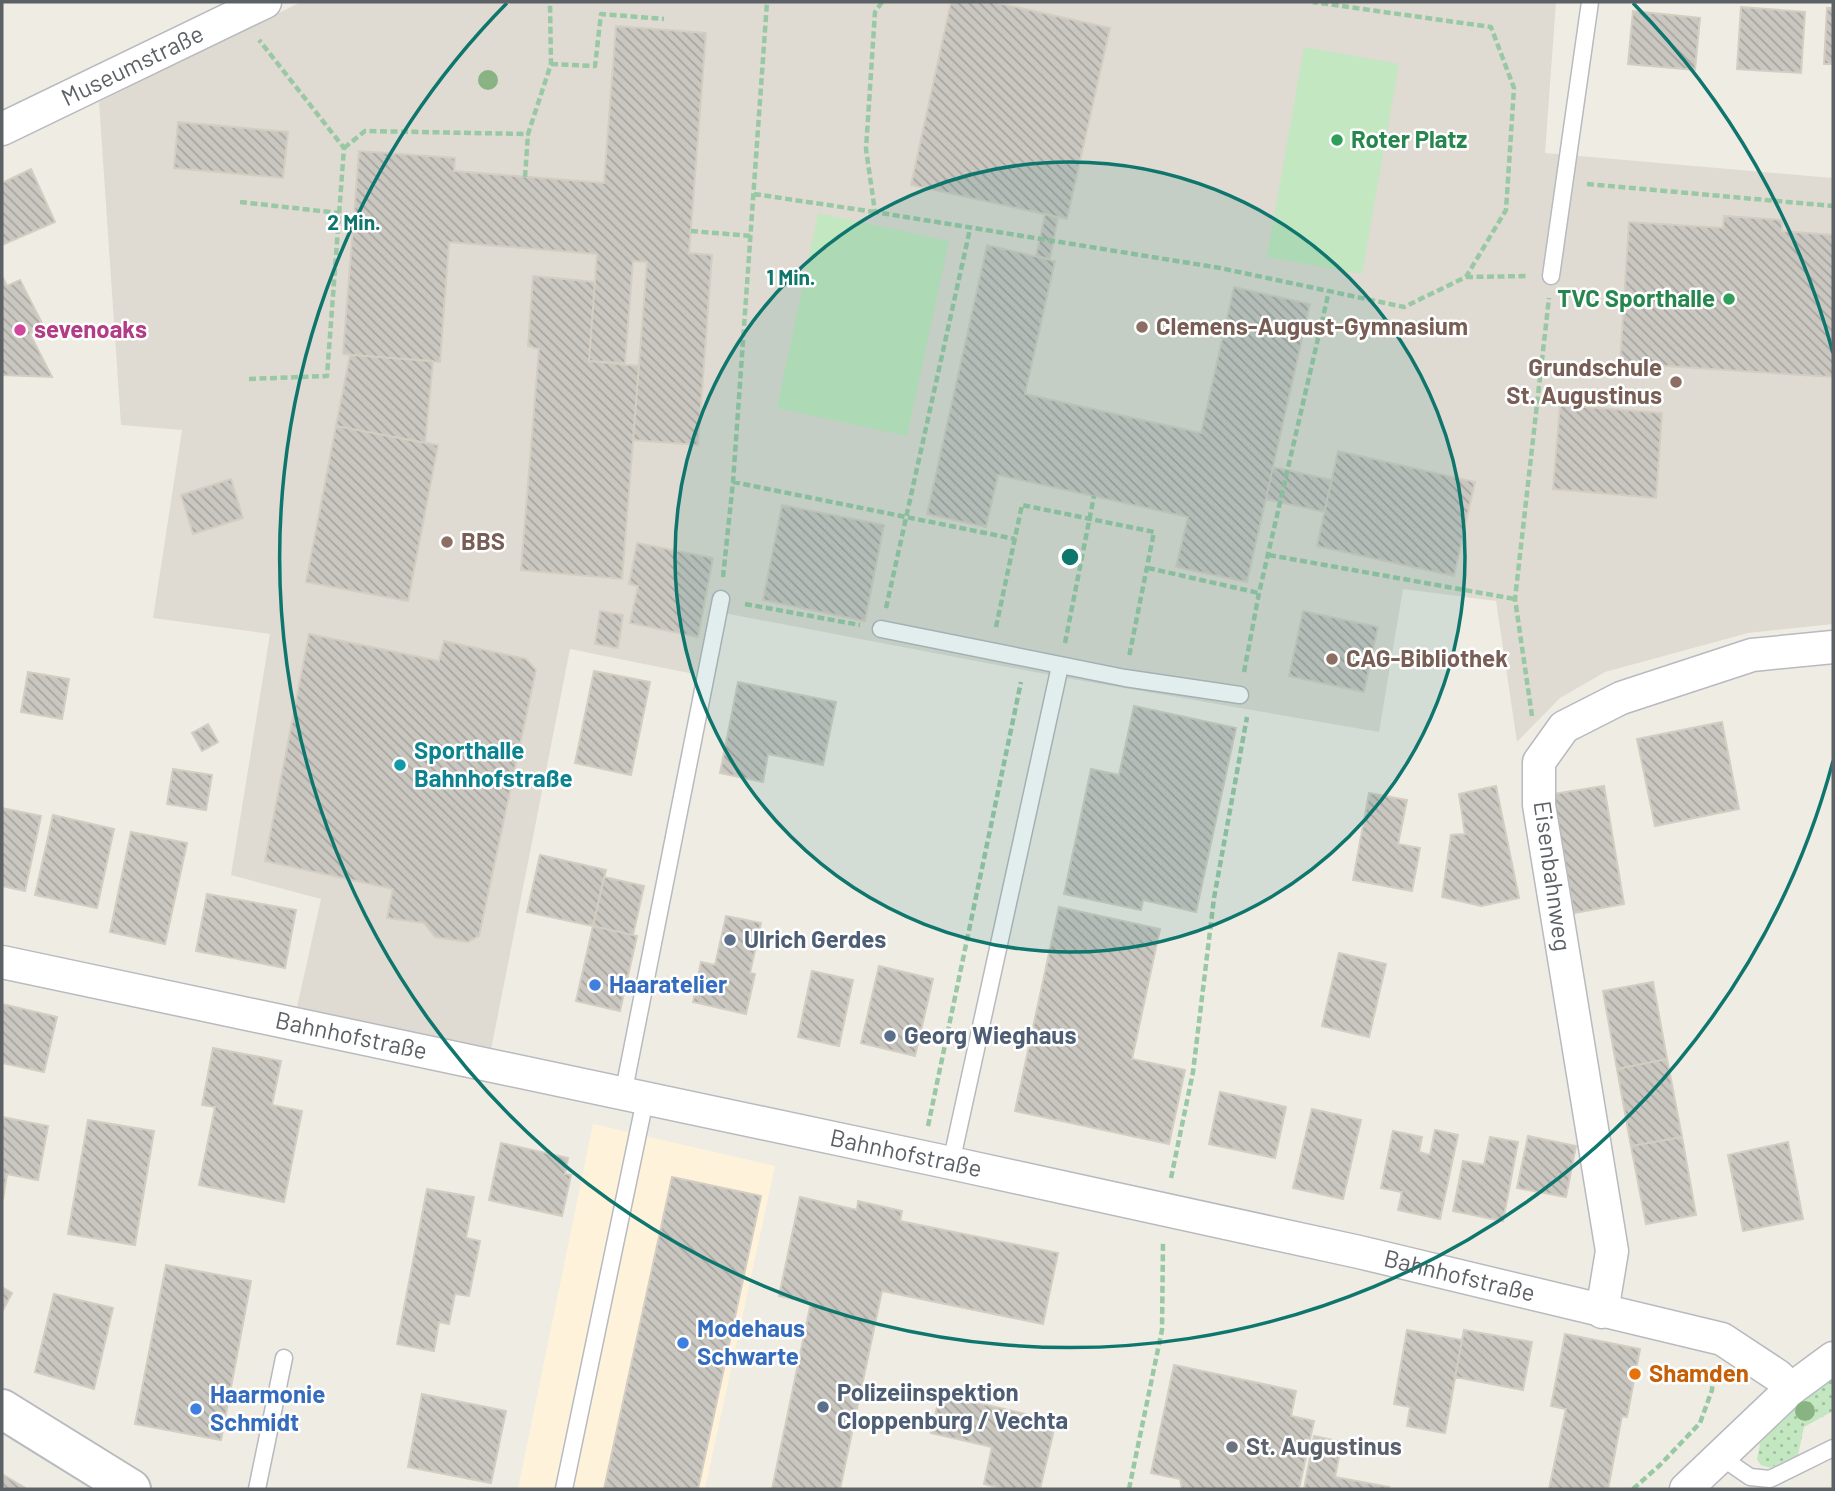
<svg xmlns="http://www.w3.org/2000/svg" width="1835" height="1491" viewBox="0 0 1835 1491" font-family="Barlow,sans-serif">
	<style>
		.commercial { fill: #fef3da }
		.education { fill: #dfdbd2 }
		.garden { fill: url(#garden-dots) }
		.pitch { fill: #c3e7c0 }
		.building { fill: url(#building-back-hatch); stroke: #d4cdc2; stroke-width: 2 }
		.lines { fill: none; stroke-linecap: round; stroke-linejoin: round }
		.service-casing { stroke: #b7babe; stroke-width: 19 }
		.minor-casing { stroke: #b7babe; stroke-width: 35 }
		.tertiary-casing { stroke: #b7babe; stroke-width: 42 }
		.path { stroke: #99c8a4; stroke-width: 4.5; stroke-dasharray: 7 3.5; stroke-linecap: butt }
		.service { stroke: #fff; stroke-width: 16 }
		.minor { stroke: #fff; stroke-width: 32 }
		.tertiary { stroke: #fff; stroke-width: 38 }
		.tree { fill: #89b383 }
		.ring { fill: none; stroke: #0f766e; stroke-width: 3.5 }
		.leisure-dot { fill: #2e9e5b; stroke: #fff; stroke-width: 2.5 }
		.education-dot { fill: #8d6e63; stroke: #fff; stroke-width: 2.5 }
		.hotel-dot { fill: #d1479c; stroke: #fff; stroke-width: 2.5 }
		.culture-dot { fill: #0f9aa8; stroke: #fff; stroke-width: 2.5 }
		.service-dot { fill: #5c6f8a; stroke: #fff; stroke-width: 2.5 }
		.shop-dot { fill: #3f7fe0; stroke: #fff; stroke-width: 2.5 }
		.food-dot { fill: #e8710a; stroke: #fff; stroke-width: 2.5 }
		.worship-dot { fill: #6b7280; stroke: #fff; stroke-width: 2.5 }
		.labels { text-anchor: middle; stroke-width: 5; stroke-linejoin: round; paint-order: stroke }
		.street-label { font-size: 24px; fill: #5c6165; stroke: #fff }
		.leisure-label { font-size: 24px; font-weight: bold; fill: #27864d; stroke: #fff; text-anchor: start }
		.education-label { font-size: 24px; font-weight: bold; fill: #785e54; stroke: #fff; text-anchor: start }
		.hotel-label { font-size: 24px; font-weight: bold; fill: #b23c85; stroke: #fff; text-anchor: start }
		.culture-label { font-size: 24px; font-weight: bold; fill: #0d838f; stroke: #fff; text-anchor: start }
		.service-label { font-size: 24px; font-weight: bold; fill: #4e5e75; stroke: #fff; text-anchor: start }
		.shop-label { font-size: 24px; font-weight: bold; fill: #366cbe; stroke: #fff; text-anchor: start }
		.food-label { font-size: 24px; font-weight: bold; fill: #c56008; stroke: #fff; text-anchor: start }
		.worship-label { font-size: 24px; font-weight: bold; fill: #5b616d; stroke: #fff; text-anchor: start }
		.centre { fill: #0f766e; stroke: #fff; stroke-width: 3.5 }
		.ring-label { font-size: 21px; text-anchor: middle; font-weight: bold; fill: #0f766e; stroke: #fff; stroke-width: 5; stroke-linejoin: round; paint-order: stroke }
	</style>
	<defs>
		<pattern id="garden-dots" width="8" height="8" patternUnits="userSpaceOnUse" patternTransform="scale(1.75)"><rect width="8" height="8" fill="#c3e7c0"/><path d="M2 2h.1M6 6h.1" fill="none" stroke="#a2bfa0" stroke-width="1.8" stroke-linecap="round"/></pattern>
		<pattern id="building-back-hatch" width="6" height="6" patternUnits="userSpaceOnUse" patternTransform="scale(1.75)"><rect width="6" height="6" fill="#cac7c1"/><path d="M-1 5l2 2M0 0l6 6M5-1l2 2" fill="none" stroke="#a7a5a0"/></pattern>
	</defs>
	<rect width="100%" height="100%" fill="#efece4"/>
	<path class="commercial" d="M593,1124L775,1166L705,1489H518Z"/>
	<path class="education" d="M301,2H1556L1545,153L1833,178V624L1748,633L1605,672L1560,698L1517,742L1496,601L1403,589L1379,732L1066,678L713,611L699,675L570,649L491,1050L297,1007L321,899L231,875L270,634L153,618L182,430L121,425L99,102Z"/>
	<path class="garden" d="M1833,1376V1411L1804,1427L1798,1455L1770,1468L1761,1465L1757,1460L1760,1443L1800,1404Z"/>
	<path class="pitch" d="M1304,47L1399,64L1362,274L1267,257Z
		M818,213L949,241L907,436L777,408Z"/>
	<path class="building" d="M951,2H993L1110,28L1067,219L911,185Z
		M1741,7L1805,12L1801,73L1737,69Z
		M1827,8H1833V64H1824Z
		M1633,11L1700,18L1695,70L1628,64Z
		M616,26L706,33L689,253L712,255L698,445L633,440L647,262L633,261L625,363L589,361L597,254L449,242L440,362L343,354L359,151L455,158L454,171L604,183Z
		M178,122L288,132L283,178L174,168Z
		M31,169L55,222L2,245V183Z
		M1045,214L1058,218L1050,259L1036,256Z
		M1724,216L1782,220V231L1833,235V377L1620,363L1629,222L1723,228Z
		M987,245L1055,261L1025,394L1201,433L1234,287L1310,304L1247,582L1176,567L1188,517L998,475L986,527L927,514Z
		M2,276L7,286L20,280L44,327L30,334L52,377L2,375Z
		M533,276L595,282L589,361L639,366L622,579L521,570L539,349L528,346Z
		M350,355L433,361L425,443L336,426Z
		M1560,405L1662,413L1656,498L1553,489Z
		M336,426L438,445L408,601L306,582Z
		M1338,451L1475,482L1454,576L1317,546Z
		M1273,467L1332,480L1324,512L1266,499Z
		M231,479L243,518L193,534L181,495Z
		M782,505L884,525L865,621L763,600Z
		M637,543L713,558L698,637L630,623L638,586L629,584Z
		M600,611L623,615L618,648L595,644Z
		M1303,611L1378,627L1364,692L1289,676Z
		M309,634L439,661L444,641L526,659L536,670L479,936L468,942L435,937L424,923L387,918L393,889L265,861Z
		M594,671L650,682L631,775L575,763Z
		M28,672L69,679L62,719L21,712Z
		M738,682L836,702L823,765L768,754L763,782L720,773Z
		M1134,706L1236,728L1196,912L1143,900L1141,910L1064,894L1091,769L1119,775Z
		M1722,722L1739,809L1655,826L1637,739Z
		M208,724L218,742L202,751L192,733Z
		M173,769L212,775L206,810L167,804Z
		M1496,786L1519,898L1481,906L1442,897L1451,835L1465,834L1459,794Z
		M1604,786L1624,904L1574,913L1553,794Z
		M1369,793L1407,800L1398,844L1420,848L1412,891L1353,880Z
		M2,808L41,816L25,891L2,886Z
		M53,815L114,829L97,908L35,895Z
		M131,832L187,843L165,944L110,932Z
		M540,855L606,870L593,926L527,912Z
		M604,877L644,886L633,935L593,926Z
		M207,894L296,910L285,968L196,951Z
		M1059,907L1160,929L1132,1059L1185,1070L1169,1144L1015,1111Z
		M726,916L761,923L750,973L755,974L746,1014L693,1002L701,962L715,965Z
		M593,926L637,936L620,1011L576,1001Z
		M1339,953L1386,964L1369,1037L1322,1026Z
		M879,966L933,979L915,1056L861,1043Z
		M812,971L853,980L839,1046L798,1037Z
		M1653,982L1667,1059L1617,1069L1603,991Z
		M2,1004L57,1017L44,1072L2,1063Z
		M213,1048L281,1061L272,1105L302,1111L284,1202L199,1185L215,1107L202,1105Z
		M1667,1059L1682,1137L1631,1146L1617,1069Z
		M1220,1092L1286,1107L1275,1158L1209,1144Z
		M1312,1109L1361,1120L1343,1199L1293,1188Z
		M2,1117L48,1126L38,1180L7,1174L3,1199Z
		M88,1120L154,1131L135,1245L68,1234Z
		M1435,1130L1458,1135L1440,1219L1398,1210L1402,1192L1381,1188L1393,1131L1422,1137L1419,1152L1430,1155Z
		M1528,1136L1576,1146L1566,1197L1517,1188Z
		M1490,1137L1518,1142L1503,1221L1453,1211L1463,1161L1484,1165Z
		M1682,1137L1696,1215L1646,1224L1631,1146Z
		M1788,1142L1803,1219L1743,1231L1728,1155Z
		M501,1143L568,1158L565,1174L571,1175L562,1216L489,1200Z
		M672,1177L761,1196L698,1489H604Z
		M427,1189L474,1197L466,1238L480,1241L469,1296L455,1294L449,1324L439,1322L434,1351L397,1344Z
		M800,1197L857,1210L858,1201L902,1211L900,1221L1058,1253L1043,1324L882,1291L840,1489H772L811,1302L779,1296Z
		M166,1265L251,1281L221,1440L135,1424Z
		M2,1287L12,1293L2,1312Z
		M54,1294L113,1308L94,1389L35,1372Z
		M1407,1330L1462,1340L1445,1433L1407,1426L1410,1407L1394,1404Z
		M1464,1330L1532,1342L1523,1390L1455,1377Z
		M1565,1334L1640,1349L1627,1417L1622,1416L1608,1489H1549L1566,1409L1551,1406Z
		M1174,1365L1296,1391L1291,1416L1314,1421L1299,1489H1182L1180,1479L1151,1473Z
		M422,1394L506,1411L491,1483L408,1467Z
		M940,1394L1056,1421L1040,1489H1005L984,1484L992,1447L931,1433Z
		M1314,1436L1342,1442L1335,1477L1389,1487L1388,1489H1304Z
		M2,1474L27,1489H2Z"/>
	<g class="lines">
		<defs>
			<path id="service" d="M1551,276L1590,2
				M881,629L1125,678L1240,695
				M623,1095L721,599
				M951,1163L1060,666
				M1721,1457L1750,1477L1770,1479L1833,1448
				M257,1489L284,1358
				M564,1489L645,1100"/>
			<g id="minor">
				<path id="s1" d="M2,129L265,2"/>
				<path id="s2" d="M2,962L951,1163L1359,1252L1722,1339L1778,1376L1791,1389"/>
				<path d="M1602,1312L1612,1251L1539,805V762L1564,727L1621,698L1752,655L1833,647"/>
				<path d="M1686,1489L1791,1389L1833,1358"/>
			</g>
			<path id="tertiary" d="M2,1409L131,1489"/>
		</defs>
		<use href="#service" class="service-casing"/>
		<use href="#minor" class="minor-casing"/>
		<use href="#tertiary" class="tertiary-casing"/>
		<path class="path" d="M882,2L875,12L866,149L875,212L1220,268L1404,307L1466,277L1506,210L1514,88L1491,27L1313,2
			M551,64L595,66L601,14L664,19
			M344,148L365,131L528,134L551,64L550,2
			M525,177L528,134
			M1587,184L1833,206
			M754,194L875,212
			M240,202L339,213
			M691,231L751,236
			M1466,277L1529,276
			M249,379L327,376L344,148L259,40
			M733,482L1015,539
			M1269,555L1515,599
			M1148,568L1259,593
			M723,577L733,482L767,2
			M745,604L860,625
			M886,608L970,229
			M996,627L1022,505L1154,532L1129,657
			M1065,643L1094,496
			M1244,672L1259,593L1329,291
			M1532,716L1515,599L1549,298
			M928,1126L1021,682
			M1171,1178L1193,1072L1214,898L1247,717
			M1129,1489L1162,1330L1163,1242
			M1633,1489L1660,1465L1700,1423L1712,1390L1713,1373"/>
		<use href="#service" class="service"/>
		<use href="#minor" class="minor"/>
		<use href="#tertiary" class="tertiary"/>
	</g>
	<g class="tree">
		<circle cx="488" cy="80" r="10"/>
		<circle cx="1805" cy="1411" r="10"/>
	</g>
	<circle cx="1070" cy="557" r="395" fill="#0f766e" fill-opacity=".12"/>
	<g class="ring">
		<circle cx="1070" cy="557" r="395"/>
		<path d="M1833 761A790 790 0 1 1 507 3M1633 3A790 790 0 0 1 1833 353"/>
	</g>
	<g class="leisure-dot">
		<circle cx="1337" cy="140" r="7"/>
		<circle cx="1729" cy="299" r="7"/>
	</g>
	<g class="education-dot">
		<circle cx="1142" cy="327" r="7"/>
		<circle cx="1676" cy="382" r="7"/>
		<circle cx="447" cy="542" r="7"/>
		<circle cx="1332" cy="659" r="7"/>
	</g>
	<circle class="hotel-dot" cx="20" cy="330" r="7"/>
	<circle class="culture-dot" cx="400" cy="765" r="7"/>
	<g class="service-dot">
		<circle cx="730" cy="940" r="7"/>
		<circle cx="890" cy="1036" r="7"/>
		<circle cx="823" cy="1407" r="7"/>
	</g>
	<g class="shop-dot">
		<circle cx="595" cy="985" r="7"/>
		<circle cx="683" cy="1343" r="7"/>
		<circle cx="196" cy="1409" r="7"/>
	</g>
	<circle class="food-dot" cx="1635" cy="1374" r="7"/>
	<circle class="worship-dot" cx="1232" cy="1447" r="7"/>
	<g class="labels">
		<g class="street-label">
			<text dy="8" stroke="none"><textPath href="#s1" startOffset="145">Museumstraße</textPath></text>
			<text transform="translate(1552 876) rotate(82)" y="8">Eisenbahnweg</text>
			<text dy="8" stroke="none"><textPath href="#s2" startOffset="357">Bahnhofstraße</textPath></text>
			<text dy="8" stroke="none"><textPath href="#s2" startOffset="924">Bahnhofstraße</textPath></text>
			<text dy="8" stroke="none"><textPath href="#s2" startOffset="1491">Bahnhofstraße</textPath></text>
		</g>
		<g class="leisure-label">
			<text x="1351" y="148">Roter Platz</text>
			<text x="1715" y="307" text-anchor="end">TVC Sporthalle</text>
		</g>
		<g class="education-label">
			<text x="1156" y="335">Clemens-August-Gymnasium</text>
			<text x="1662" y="376" text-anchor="end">Grundschule<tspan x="1662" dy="28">St. Augustinus</tspan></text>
			<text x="461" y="550">BBS</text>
			<text x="1346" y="667">CAG-Bibliothek</text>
		</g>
		<g class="hotel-label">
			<text x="34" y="338">sevenoaks</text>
		</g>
		<g class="culture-label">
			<text x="414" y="759">Sporthalle<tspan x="414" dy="28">Bahnhofstraße</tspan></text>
		</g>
		<g class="service-label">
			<text x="744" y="948">Ulrich Gerdes</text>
			<text x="904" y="1044">Georg Wieghaus</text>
			<text x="837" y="1401">Polizeiinspektion<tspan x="837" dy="28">Cloppenburg / Vechta</tspan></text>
		</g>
		<g class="shop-label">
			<text x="609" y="993">Haaratelier</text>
			<text x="697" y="1337">Modehaus<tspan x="697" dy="28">Schwarte</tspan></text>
			<text x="210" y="1403">Haarmonie<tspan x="210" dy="28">Schmidt</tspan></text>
		</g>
		<g class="food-label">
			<text x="1649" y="1382">Shamden</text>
		</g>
		<g class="worship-label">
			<text x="1246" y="1455">St. Augustinus</text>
		</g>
	</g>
	<circle cx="1070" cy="557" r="10" class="centre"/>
	<g class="ring-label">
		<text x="354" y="230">2 Min.</text>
		<text x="791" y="285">1 Min.</text>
	</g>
	<rect width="1835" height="1491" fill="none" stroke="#5c6165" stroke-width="7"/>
</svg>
